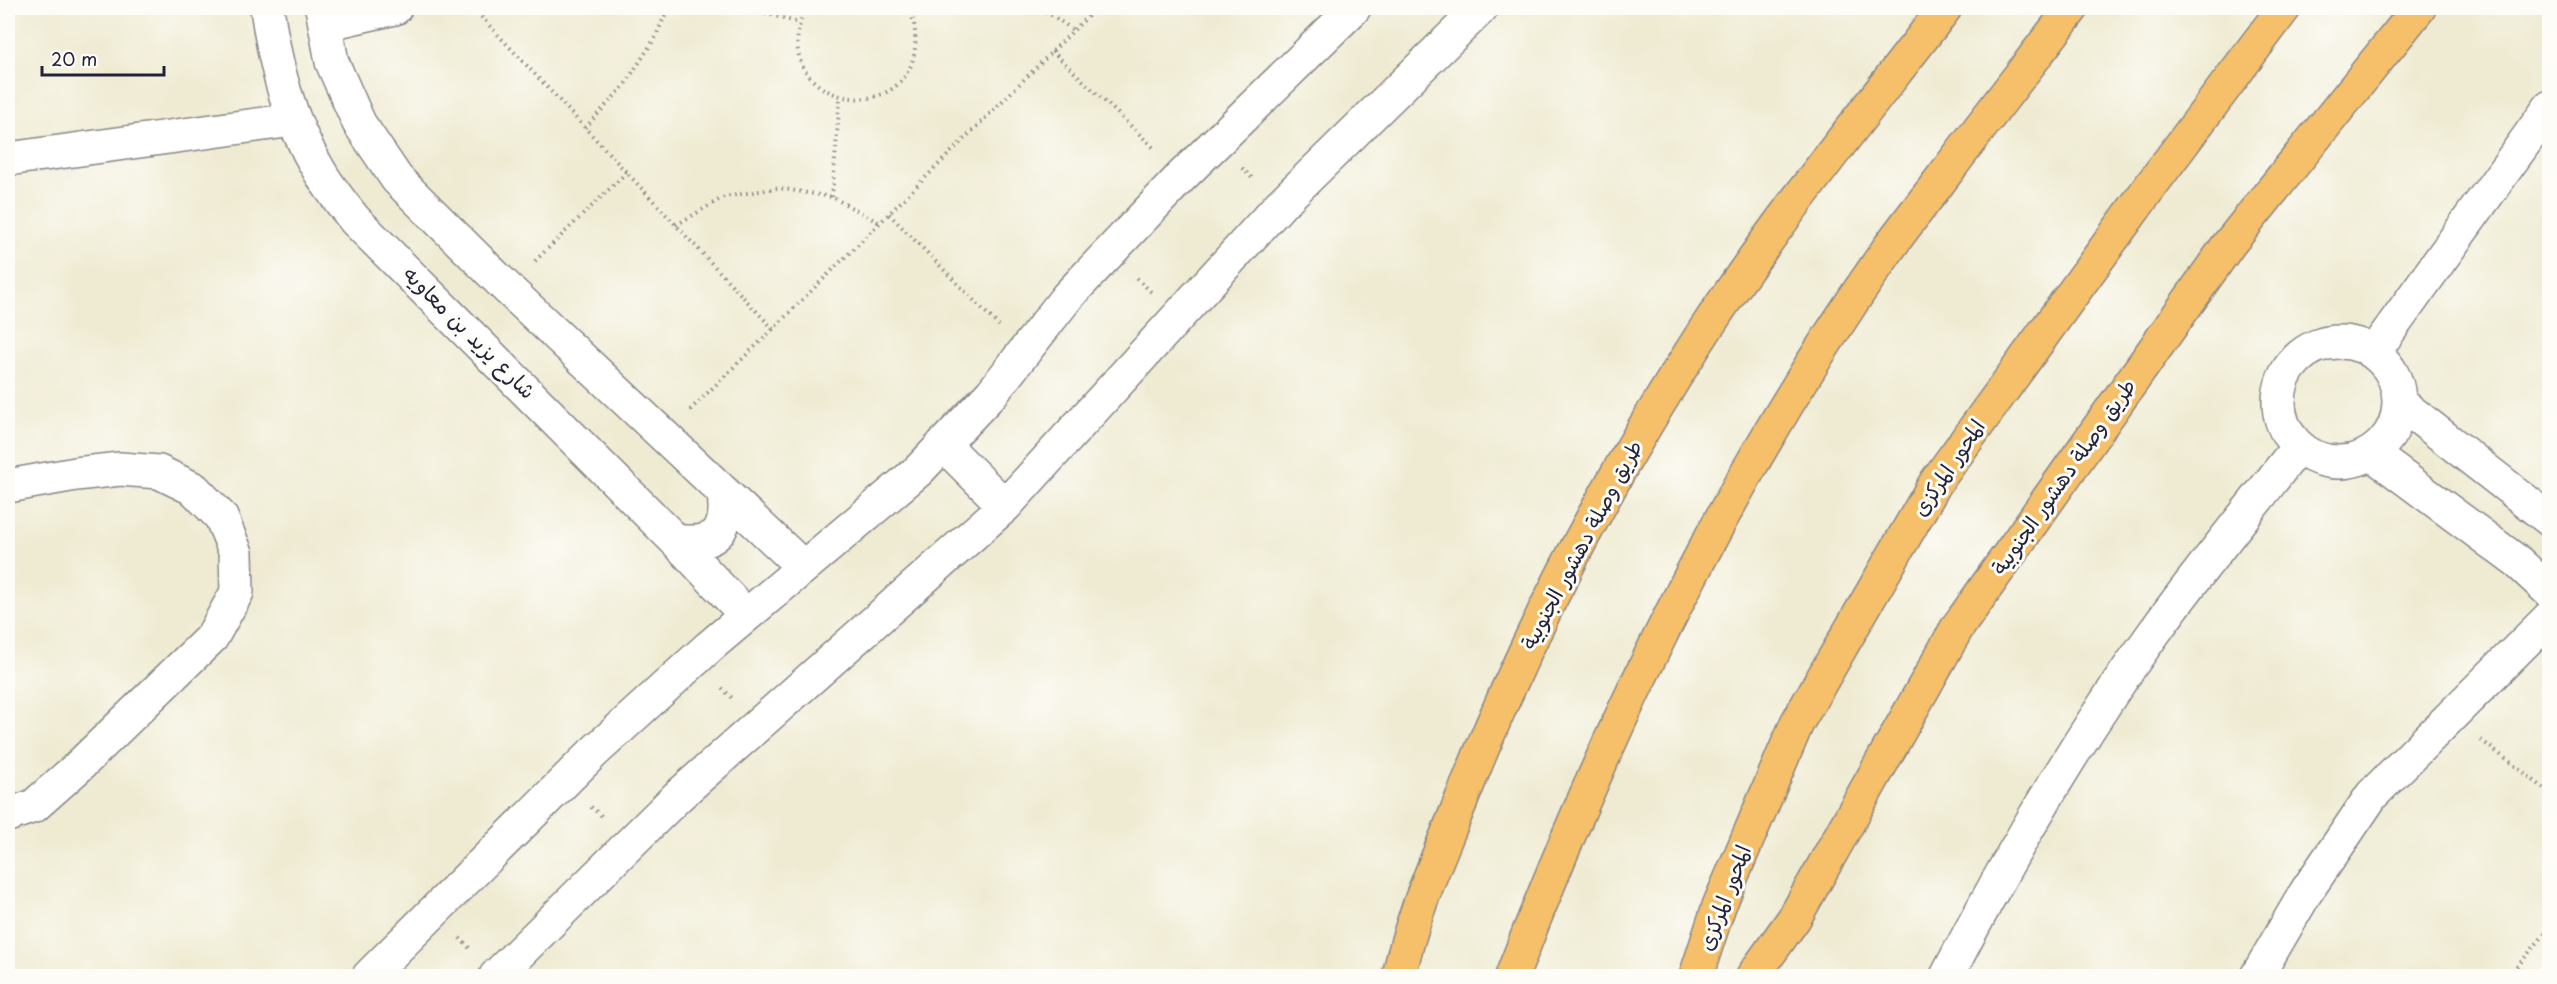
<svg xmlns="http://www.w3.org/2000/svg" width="2557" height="984" viewBox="0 0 2557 984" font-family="'Playpen Sans','Playpen Sans Arabic',sans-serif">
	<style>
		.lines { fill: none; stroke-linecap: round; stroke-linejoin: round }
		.minor-casing { stroke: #888687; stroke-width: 36 }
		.major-casing { stroke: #888687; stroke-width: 36 }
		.highway-casing { stroke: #888687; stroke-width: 36 }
		.path { stroke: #888687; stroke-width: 4; stroke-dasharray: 1.5 4.5; stroke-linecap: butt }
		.minor { stroke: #fff; stroke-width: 33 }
		.major { stroke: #f6c06b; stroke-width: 33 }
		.highway { stroke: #f6c06b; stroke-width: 33 }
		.labels { text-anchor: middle; stroke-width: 6; stroke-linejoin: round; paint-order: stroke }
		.street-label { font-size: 21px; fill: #22223b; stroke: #fdfcf7 }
	</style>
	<rect width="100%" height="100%" fill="#fdfcf7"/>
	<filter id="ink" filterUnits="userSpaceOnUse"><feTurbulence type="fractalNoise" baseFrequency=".0167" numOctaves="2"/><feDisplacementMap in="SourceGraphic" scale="12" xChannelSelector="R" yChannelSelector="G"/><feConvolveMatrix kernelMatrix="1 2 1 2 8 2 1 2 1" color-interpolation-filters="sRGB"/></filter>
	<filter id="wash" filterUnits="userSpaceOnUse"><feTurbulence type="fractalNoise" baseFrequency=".008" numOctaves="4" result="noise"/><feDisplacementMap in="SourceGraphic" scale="24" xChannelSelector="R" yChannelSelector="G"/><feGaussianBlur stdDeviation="1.35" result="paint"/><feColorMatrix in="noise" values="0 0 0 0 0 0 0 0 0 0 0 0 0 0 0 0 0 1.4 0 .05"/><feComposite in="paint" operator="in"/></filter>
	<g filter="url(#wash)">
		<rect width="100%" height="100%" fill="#efebd3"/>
	</g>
	<g filter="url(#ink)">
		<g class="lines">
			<defs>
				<path id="minor" d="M267,8C275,66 289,121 320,172C330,189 343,205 355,220L676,541L746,615
					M322,8L332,62L359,123L397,179L507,288L803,567
					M325,24L395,8
					M8,159L293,120
					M2279 402a60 60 0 1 1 120 0a60 60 0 1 1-120 0Z
					M2374,352L2550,107
					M2400,403L2550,520
					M943,444L1005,506
					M2372,454L2519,563L2550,592
					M8,486L76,474L120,469L159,472L194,489L221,517L236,553L237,592L212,637L78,767L34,806L8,815
					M676,541C715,546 729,533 724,494
					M369,976L594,752L709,647L918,471L992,393L1067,297L1182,176L1354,8
					M496,976L677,797L1005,506L1280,205L1481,8
					M1947,976C2008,858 2075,742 2153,634C2199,570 2250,509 2298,447
					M2257,976L2306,892L2372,795L2550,617"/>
				<path id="major" d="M1399,976C1413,910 1442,849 1467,786C1530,627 1610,476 1703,333C1777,220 1863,115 1945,8
					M1753,976L1795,917L1957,628L2229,244L2419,8"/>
				<path id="highway" d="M1512,976C1609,723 1728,478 1884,255C1903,227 1925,201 1945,174C1987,118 2030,63 2072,8
					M1696,976L1719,906L1797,723L1936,482L2152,184L2284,8"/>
			</defs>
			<use href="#minor" class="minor-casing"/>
			<use href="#major" class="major-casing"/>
			<use href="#highway" class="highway-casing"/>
			<path class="path" d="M473,8L773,329L1096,8
				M748,8L799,23
				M806,8C761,103 906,134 915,48C916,35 915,19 908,8
				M1041,8L1073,30
				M910,10L916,8
				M1052,51L1156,150
				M585,128L624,86L655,38L668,8
				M1242,168L1254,180
				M832,197L840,97
				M889,214L999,326
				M676,225L724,197L778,188L832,197L880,223
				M535,261L627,172
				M1137,278L1151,292
				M690,410L773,329
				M722,688L733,699
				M2481,740L2550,793
				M591,807L604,818
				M460,938L471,950
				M2509,976L2550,928"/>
			<use href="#minor" class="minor"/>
			<use href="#major" class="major"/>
			<use href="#highway" class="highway"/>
		</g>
	</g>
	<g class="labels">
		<g class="street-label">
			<text transform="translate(469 333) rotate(45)" y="7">شارع يزيد بن معاويه</text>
			<text transform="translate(1949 468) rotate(-56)" y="7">المحور المركزى</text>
			<text transform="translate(2064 477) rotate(-55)" y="7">طريق وصلة دهشور الجنوبية</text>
			<text transform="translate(1582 545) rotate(-62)" y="7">طريق وصلة دهشور الجنوبية</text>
			<text transform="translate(1725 898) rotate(-69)" y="7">المحور المركزى</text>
		</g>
	</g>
	<rect width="2557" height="984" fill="none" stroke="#fdfcf7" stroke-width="30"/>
	<path d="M42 66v9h122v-9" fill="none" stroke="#22223b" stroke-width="3"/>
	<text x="51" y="66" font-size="18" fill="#22223b" stroke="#fdfcf7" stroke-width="4.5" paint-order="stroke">20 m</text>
</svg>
